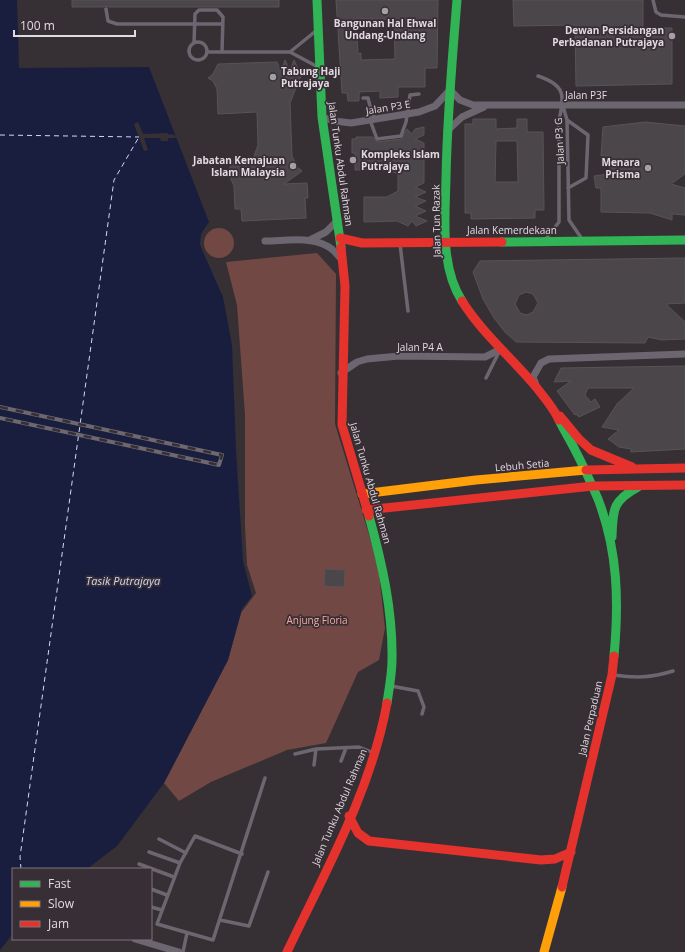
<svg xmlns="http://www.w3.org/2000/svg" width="685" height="952" viewBox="0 0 685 952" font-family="'Open Sans',sans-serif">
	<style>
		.green { fill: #724844 }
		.water { fill: #191e3f }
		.pier { fill: #363035 }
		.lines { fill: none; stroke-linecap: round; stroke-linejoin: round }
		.ferry { stroke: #d1d9f5; stroke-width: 1; stroke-dasharray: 5 4; stroke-linecap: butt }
		.building { fill: #4b4649; stroke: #595357; fill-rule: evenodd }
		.lane { stroke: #6c6671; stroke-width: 3.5 }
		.street { stroke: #6c6671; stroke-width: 7 }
		.fast { stroke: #30b455; stroke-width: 9 }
		.slow { stroke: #ff9f0a; stroke-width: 9 }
		.jam { stroke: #e5322d; stroke-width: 9 }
		.rail-casing { stroke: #6d6870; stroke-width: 4 }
		.rail { stroke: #382e36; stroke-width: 2.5; stroke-dasharray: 8; stroke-linecap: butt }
		.poi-dot { fill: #a59ea4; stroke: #382e36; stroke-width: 1.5 }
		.labels { text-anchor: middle; stroke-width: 3.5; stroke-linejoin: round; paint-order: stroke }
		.poi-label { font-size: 10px; font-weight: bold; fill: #e1dae0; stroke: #382e36; text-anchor: end }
		.street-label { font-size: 10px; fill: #e1dae0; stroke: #382e36 }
		.park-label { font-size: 10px; fill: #faa99f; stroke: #382e36 }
		.water-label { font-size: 11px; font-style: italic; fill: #d1d9f5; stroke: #382e36 }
	</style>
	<rect width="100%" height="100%" fill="#363035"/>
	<path class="green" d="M204 243a15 15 0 1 1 30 0a15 15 0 1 1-30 0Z
		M317,253L336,274L335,424L378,564L385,628L379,660L358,672L326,743L287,750L211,782L179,801L164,783L228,660L241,613L256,593L247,565L245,525V415L237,305L226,262Z"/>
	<path class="water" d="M0,0H17L19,68L149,67L209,222L201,234L200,245L223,297L232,345L236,450L243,561L252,596L242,609L228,660L164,783L117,846L87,869H13V934L0,950Z"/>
	<path class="pier" d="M138,122L143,134L168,133V134L175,135L176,138H168V141H161L160,138H144L148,150L144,151L134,124Z"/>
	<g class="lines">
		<path class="ferry" d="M0,135L139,137
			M21,869L20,857L114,180L139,137"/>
	</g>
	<path class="building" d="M72,0H279V7H109L106,6L103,7H72Z
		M336,0H438L437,68H425V87H398V97L380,98V91L359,92V101H348L347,93H342ZM356,19H394L395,59L361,60V53L358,54Z
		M513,0H643V28H672V84L576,86L575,25L514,26Z
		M285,60L290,71L294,60L299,71L304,74L300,78L290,103L292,156L297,167L302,171L284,184L307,183L308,198H305L306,218L242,221L241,209H235L234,186L230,177L225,174L229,170L233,160L253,159L258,145L257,112L218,114L217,89L213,81L208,78L213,74L218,64L277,62L281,71Z
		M473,119H496V129L517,128V119H527V132H543L544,210H535V218L471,219V213H465V124H473ZM496,141H517L518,182H495Z
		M645,122L685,126V174L671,184L685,188V215L672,214V220L650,213L601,212V188H596L594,176L609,174L610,156H601L603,127Z
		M424,127V135L415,139L424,143V183L415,187L426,192L415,197L426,201L415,206L426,211L415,216L427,221L416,226L412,221L408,226L397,221L364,222V197H387L398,191V174L386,169L355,170V153H352V139H356V137H373L377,142L401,139L407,129L412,134L415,129Z
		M685,258V303L666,304L685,322V339L662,340L648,337L645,343L516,342L505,332L494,318L483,299L473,272L480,261ZM526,292L533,294L538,303L533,312L527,315L520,313L515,304L519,295Z
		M685,366V449L631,452V449L619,447L608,439L619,430L602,427L617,404L634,388H588L585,395L591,402L595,399L600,407L579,417L576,414L575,415L557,391L571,381L554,382L561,368Z
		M325,569L345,570L344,587L324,586Z"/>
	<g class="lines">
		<path class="lane" d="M653,0L656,12L661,15L685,17
			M106,9L108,21L117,24H222
			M189 51a9 9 0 1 1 18 0a9 9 0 1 1-18 0Z
			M194,43L195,14L199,10H217L223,17L222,52
			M207,52H290L318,67
			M290,52L317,30
			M538,76C565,85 565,95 559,120V222L545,240
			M363,98H368L371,110L375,118
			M563,106L567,120L569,220L582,239
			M370,120L377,139L401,136L406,122L410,95L419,94
			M567,120L588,135L586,178L568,188
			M400,244L408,311
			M486,378L499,352
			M613,675C636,678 650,678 673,671
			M391,686L418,691L424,707L422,714
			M295,754L316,749L359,747L374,753
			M341,761L346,748
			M314,765L316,749
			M159,839L186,853
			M149,852L180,863L195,836L242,854
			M180,863L157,924L213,940L265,778
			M139,864L174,877
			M151,889L167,895
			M151,907L162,910
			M220,920L249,926L268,872
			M183,952L187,933"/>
		<path class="street" d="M322,117L334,121L351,123L419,112L435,106L450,90L460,100L473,105H685
			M447,131L462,117L484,107
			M310,240L326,232L338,220
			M265,241C284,241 309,236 327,246C334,249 338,256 343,261
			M341,373L357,362L367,359L399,356L485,357L501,349
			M536,385L533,377L541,363L549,359L685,354
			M135,939L179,952"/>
		<path class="fast" d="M317,0L322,117L341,247
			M457,0C452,60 447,119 446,179C445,218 440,267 462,301
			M502,242L685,240
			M559,420C564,431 571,441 576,452C584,467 591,483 598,499C618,551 619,602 614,656
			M369,516C382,563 393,611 392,660C392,674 389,689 387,703
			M612,537C613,510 612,501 638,487"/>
		<path class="slow" d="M362,494L476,480L586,470
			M544,952L562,887"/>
		<path class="jam" d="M340,238L362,243L502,242
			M341,247L345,286L342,425L369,516
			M462,301C482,333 512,358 536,387C545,398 553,407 559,420
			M560,416L579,439L591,450L632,467
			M586,470L685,468
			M366,510L593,486L685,485
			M349,816L358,833L369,841L541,860L555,859L571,852
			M562,887L612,675L614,656
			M287,952C325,872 371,791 387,703"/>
		<defs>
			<path id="rail" d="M0,407L222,455L219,465L0,418"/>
		</defs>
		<use href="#rail" class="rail-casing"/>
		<use href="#rail" class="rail"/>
	</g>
	<g class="poi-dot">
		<circle cx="385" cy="11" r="4"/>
		<circle cx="672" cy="36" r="4"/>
		<circle cx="273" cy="77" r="4"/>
		<circle cx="353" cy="160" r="4"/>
		<circle cx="293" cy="166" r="4"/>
		<circle cx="648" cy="168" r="4"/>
	</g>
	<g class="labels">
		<g class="poi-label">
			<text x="385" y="27" text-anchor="middle">Bangunan Hal Ehwal<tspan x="385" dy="12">Undang-Undang</tspan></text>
			<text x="664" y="34">Dewan Persidangan<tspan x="664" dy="12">Perbadanan Putrajaya</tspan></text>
			<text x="281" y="75" text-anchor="start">Tabung Haji<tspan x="281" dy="12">Putrajaya</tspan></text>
			<text x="361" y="158" text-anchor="start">Kompleks Islam<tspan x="361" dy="12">Putrajaya</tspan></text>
			<text x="285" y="164">Jabatan Kemajuan<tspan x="285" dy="12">Islam Malaysia</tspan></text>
			<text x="640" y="166">Menara<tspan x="640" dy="12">Prisma</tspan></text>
		</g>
		<g class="street-label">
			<text x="586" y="99">Jalan P3F</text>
			<text transform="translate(388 107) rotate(-9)" y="4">Jalan P3 E</text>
			<text transform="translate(559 141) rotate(-93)" y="4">Jalan P3 G</text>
			<text transform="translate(341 164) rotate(82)" y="4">Jalan Tunku Abdul Rahman</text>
			<text transform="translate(436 221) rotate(-91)" y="4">Jalan Tun Razak</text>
			<text x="512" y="234">Jalan Kemerdekaan</text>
			<text x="420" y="351">Jalan P4 A</text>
			<text transform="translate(522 465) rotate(-5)" y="4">Lebuh Setia</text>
			<text transform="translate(371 483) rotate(74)" y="4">Jalan Tunku Abdul Rahman</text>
			<text transform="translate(590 718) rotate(-77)" y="4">Jalan Perpaduan</text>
			<text transform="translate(339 807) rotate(-67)" y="4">Jalan Tunku Abdul Rahman</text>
		</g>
		<g class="park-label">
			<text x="317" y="624">Anjung Floria</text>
		</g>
		<g class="water-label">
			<text x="123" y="585">Tasik Putrajaya</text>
		</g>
	</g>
	<rect x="12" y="868" width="140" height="72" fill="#382e36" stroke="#7c737a"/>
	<rect x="20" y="881" width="20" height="6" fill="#30b455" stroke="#7c737a"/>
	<text x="48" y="888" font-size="12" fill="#e1dae0">Fast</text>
	<rect x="20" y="901" width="20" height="6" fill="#ff9f0a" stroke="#7c737a"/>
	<text x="48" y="908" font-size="12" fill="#e1dae0">Slow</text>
	<rect x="20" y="921" width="20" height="6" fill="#e5322d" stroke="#7c737a"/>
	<text x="48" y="928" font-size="12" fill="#e1dae0">Jam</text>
	<path d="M14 30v6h121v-6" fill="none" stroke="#e1dae0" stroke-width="2"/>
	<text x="20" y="30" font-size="12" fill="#e1dae0" stroke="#382e36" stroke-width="3" paint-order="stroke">100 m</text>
</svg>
